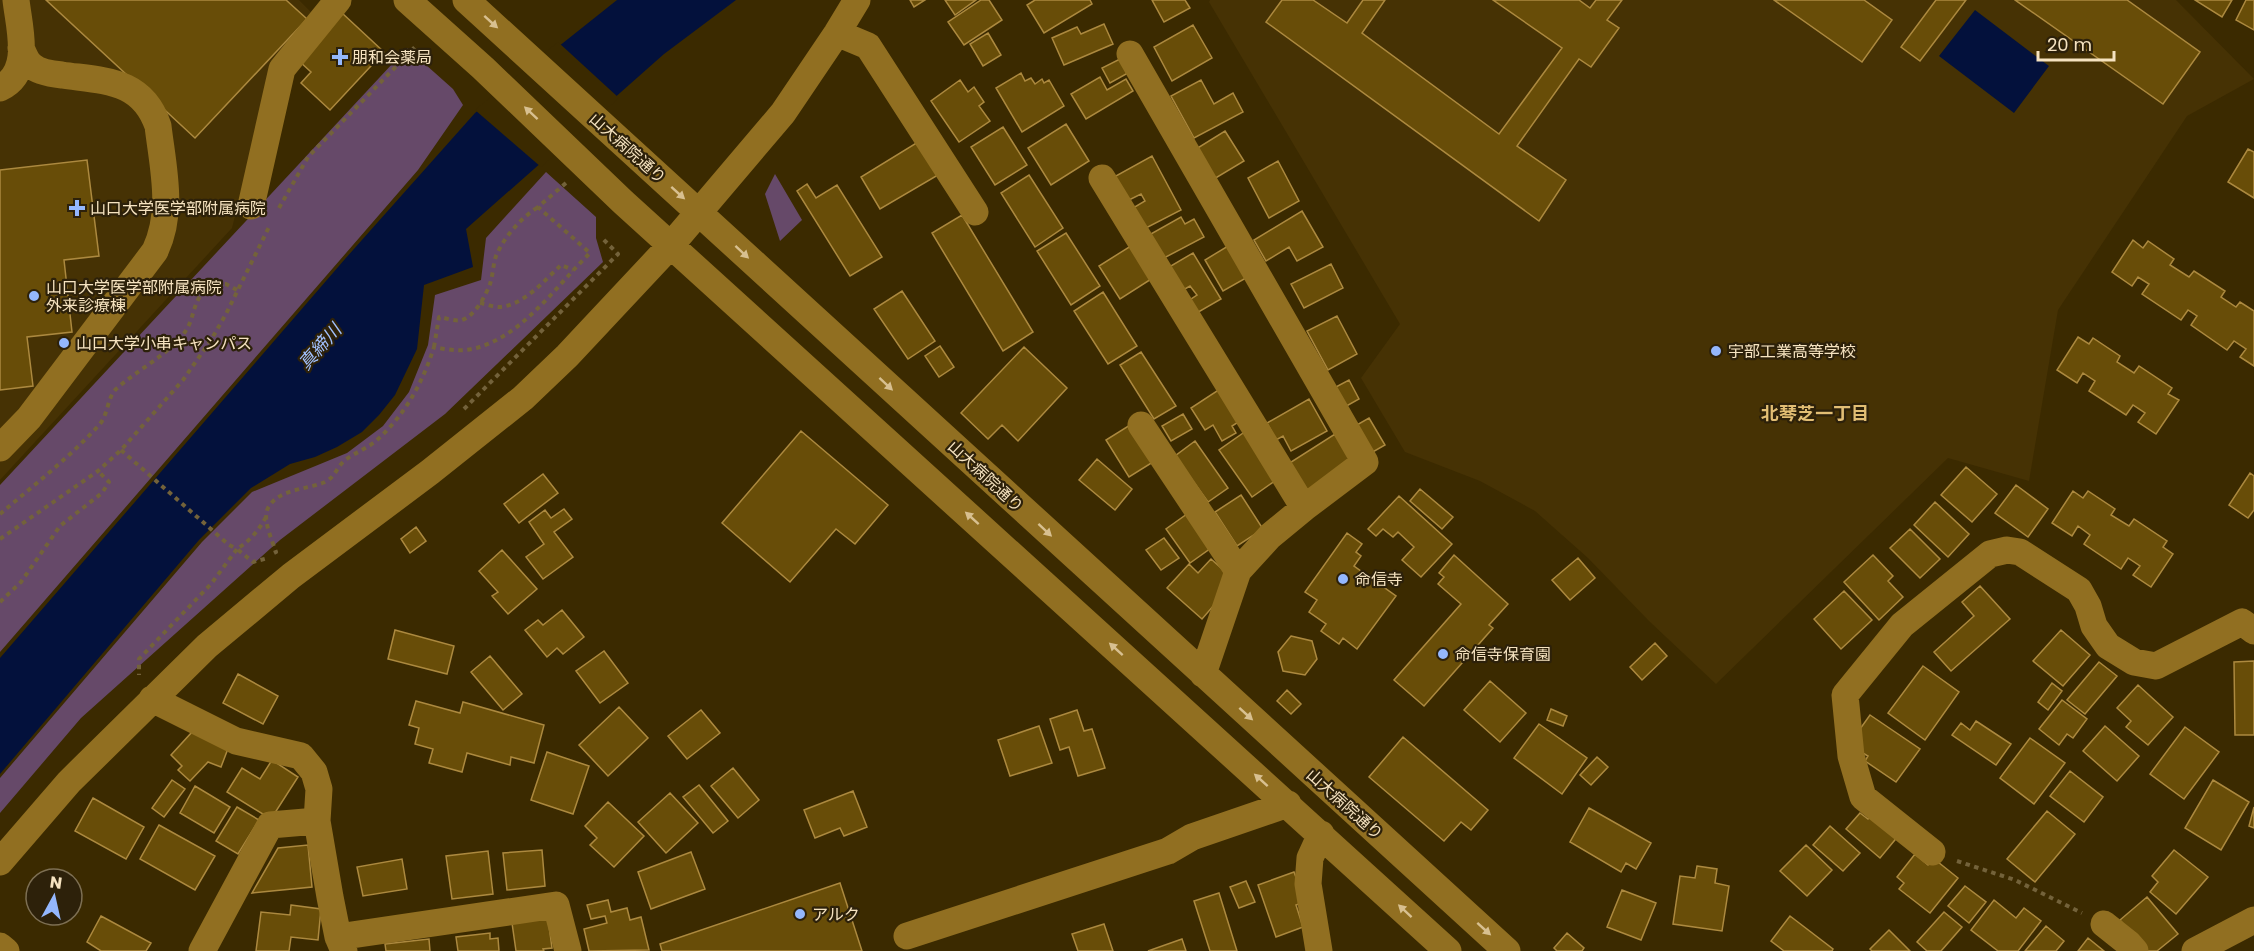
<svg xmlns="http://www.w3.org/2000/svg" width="2254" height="951" viewBox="0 0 2254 951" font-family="Poppins,'Noto Sans JP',sans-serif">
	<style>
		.built { fill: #463204 }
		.green { fill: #664969 }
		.water { fill: #03113c }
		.pier { fill: #3b2a00 }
		.building { fill: #684d08; stroke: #ac893f; stroke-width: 1.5 }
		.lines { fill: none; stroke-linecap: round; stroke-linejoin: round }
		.path { stroke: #73623a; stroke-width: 4; stroke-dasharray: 4.5 4.5; stroke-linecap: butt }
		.minor { stroke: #916f21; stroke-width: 27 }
		.oneway { fill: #d8c090 }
		.poi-dot { fill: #94b7fd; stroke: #2d210a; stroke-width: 2 }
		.labels { text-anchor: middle; stroke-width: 4.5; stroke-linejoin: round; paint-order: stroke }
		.poi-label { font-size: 16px; fill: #f6e3c0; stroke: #2d210a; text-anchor: start }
		.street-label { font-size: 16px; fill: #f6e3c0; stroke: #2d210a }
		.water-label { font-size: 18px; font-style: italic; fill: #a1c0fd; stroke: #2d210a }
		.neighbourhood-label { font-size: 18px; font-weight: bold; fill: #e2be74; stroke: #2d210a }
	</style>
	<rect width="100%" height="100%" fill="#3b2a00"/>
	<path class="built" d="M0,0H299L313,14L273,65L232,228L0,480Z
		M1210,0H2176L2254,79L2187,116L2058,310L2029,481L1948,458L1716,684L1649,621L1588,558L1535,511L1480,481L1405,452L1361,378L1400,324L1209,2Z"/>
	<path class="green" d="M407,48L453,89L463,105L418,170L0,652V485Z
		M546,172L596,217V238L603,262L445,414L280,540L81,718L0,813V778L202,542L252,492L347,453L383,426L409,392L428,345L435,295L481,280L486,238Z
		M775,174L802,220L780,241L765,194Z"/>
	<path class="water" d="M617,0H736L664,54L466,229L473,267L424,285L417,349L395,395L379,415L362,432L337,447L315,457L290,464L251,488L199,540L0,774V658L345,259L475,113Z
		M1975,10L2049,66L2014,113L1939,56Z"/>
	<path class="pier" d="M558,42L619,98L541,167L475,110Z"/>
	<path class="building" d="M46,0H286L307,19L195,138Z
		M910,0H925L914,7Z
		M945,0H976L955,15Z
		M981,0H989L1002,20L964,45L948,22Z
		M1035,0H1090L1092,4L1044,33L1027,5Z
		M1152,0H1185L1190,8L1164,22Z
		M1282,0H1313L1347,23L1363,0H1385L1362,33L1499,134L1562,48L1493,0H1579L1590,8L1596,0H1622L1607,20L1619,28L1591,67L1579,59L1517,146L1566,180L1539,221L1266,22Z
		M1774,0H1864L1892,20L1862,62Z
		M1936,0H1966L1920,61L1901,47Z
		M2015,0H2127L2200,52L2163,104Z
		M2195,0H2232L2222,17Z
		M2195,0H2232L2222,17Z
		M2246,0H2254V30L2236,20Z
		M2246,0H2254V30L2236,20Z
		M342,13L384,52L330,110L301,83L311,72L298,60Z
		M1104,24L1113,44L1064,65L1052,38L1077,27L1081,34Z
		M1193,25L1212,58L1172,81L1154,47Z
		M988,33L1001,55L983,66L970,44Z
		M1120,59L1128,73L1110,83L1102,68Z
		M1021,73L1025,81L1031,78L1035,84L1042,79L1044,83L1049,80L1064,106L1022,132L996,88Z
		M1100,77L1107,90L1126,79L1133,91L1086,119L1071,94Z
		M960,80L968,92L974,87L984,102L979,106L990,121L959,142L931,101Z
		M1201,80L1214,104L1233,93L1243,112L1194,138L1171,96Z
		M1066,124L1089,161L1051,185L1028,148Z
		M1003,127L1027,165L995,185L971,147Z
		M1225,131L1244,161L1214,179L1196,149Z
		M918,142L938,175L880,209L861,177Z
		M2248,149L2254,152V198L2228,182Z
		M1152,156L1181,210L1144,229L1133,208L1145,201L1141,194L1127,201L1114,177Z
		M87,160L99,256L64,260L72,332L27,337L33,386L0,390V170Z
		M1278,161L1299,201L1269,218L1248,178Z
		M1029,175L1063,228L1035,247L1001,193Z
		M807,184L816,198L837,185L882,257L850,276L797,191Z
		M1302,211L1323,247L1297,261L1289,247L1266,261L1254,240Z
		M962,215L1033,332L1003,351L932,233Z
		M1181,217L1185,224L1194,219L1204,237L1162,259L1149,235Z
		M1066,233L1100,286L1071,305L1037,251Z
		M2133,240L2143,248L2148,241L2174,259L2170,265L2189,277L2194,271L2225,291L2221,297L2236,307L2240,302L2254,311V366L2240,357L2246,349L2234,341L2227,350L2191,325L2197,316L2188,310L2181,320L2142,294L2149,284L2138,277L2132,286L2112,272Z
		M1134,244L1156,276L1120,299L1099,266Z
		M1228,246L1246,278L1223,291L1205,260Z
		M1193,253L1221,299L1195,314L1188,301L1197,295L1190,286L1178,293L1164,270Z
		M1331,264L1343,288L1304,308L1291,284Z
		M902,291L935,341L908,359L874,309Z
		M1103,292L1137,346L1108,364L1074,311Z
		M1337,316L1357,354L1328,370L1307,331Z
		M2078,337L2089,344L2093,338L2120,356L2117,362L2134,373L2139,366L2172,388L2168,394L2179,400L2156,434L2138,422L2145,413L2133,405L2126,415L2089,391L2095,381L2083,373L2077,383L2057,370Z
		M940,346L954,367L939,377L925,356Z
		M1024,347L1067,388L1018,441L1002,425L988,439L961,413Z
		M1141,352L1176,406L1154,419L1120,365Z
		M1349,380L1359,399L1343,408L1332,389Z
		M1223,387L1243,419L1232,426L1236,433L1222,441L1213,425L1205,430L1191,408Z
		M1309,399L1327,431L1291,451L1283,436L1276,440L1267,423Z
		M1183,414L1192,429L1171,441L1162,426Z
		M1369,418L1385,445L1371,453L1355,426Z
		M1130,425L1153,462L1129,477L1106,440Z
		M801,431L888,505L855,544L836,529L790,582L722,523Z
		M1246,431L1279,478L1252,497L1219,450Z
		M1335,434L1354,463L1306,493L1288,464Z
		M1195,441L1228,488L1208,502L1175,456Z
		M1097,459L1132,489L1115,510L1079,480Z
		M1966,467L1997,494L1972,522L1941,495Z
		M2250,473L2254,476V510L2248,518L2229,505Z
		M543,474L558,493L519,523L504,504Z
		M2016,485L2048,509L2028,537L1995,513Z
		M1420,489L1453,517L1442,529L1410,501Z
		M2073,491L2083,498L2088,491L2115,509L2111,515L2129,526L2134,519L2167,541L2163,547L2173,554L2151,587L2133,575L2140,566L2128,558L2121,569L2084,544L2090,535L2078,526L2072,536L2052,523Z
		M1241,495L1263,529L1237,546L1215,512Z
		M1399,496L1452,544L1421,577L1402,560L1414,547L1398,532L1393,537L1383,529L1376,536L1368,529Z
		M1935,502L1969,534L1948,557L1914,525Z
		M564,509L572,519L554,532L573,557L543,579L526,557L544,544L529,522L545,510L551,518Z
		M1187,514L1211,548L1190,563L1166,529Z
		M416,527L426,541L410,553L401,539Z
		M1910,529L1940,559L1920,578L1890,548Z
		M1347,533L1362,544L1356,552L1361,556L1354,566L1396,596L1357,649L1343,638L1339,644L1321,631L1326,624L1309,612L1317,600L1305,592Z
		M1164,538L1179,558L1161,570L1146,550Z
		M502,550L537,589L508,614L492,596L498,592L479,571Z
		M1454,555L1508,604L1489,625L1493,628L1424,706L1394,680L1461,604L1438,584L1444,577L1439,573Z
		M1873,555L1893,576L1888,581L1903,597L1879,620L1844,582Z
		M1578,558L1595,578L1570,600L1552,580Z
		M1211,559L1230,576L1228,589L1202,619L1167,588L1189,564L1198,573Z
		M1980,586L2010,619L1951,671L1934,652L1974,616L1962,602Z
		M1844,591L1872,620L1841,649L1814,619Z
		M562,610L584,637L563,654L557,648L547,657L525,630L538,620L543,625Z
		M395,630L454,646L447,674L388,659Z
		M2061,630L2090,655L2063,686L2033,661Z
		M1291,636L1312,641L1317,659L1305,675L1283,671L1278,652Z
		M1655,643L1667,656L1642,680L1630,667Z
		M604,651L628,683L600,703L576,671Z
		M490,656L522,694L503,710L471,672Z
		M2254,661V735H2235L2234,662Z
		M2099,662L2117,676L2085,714L2067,700Z
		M1923,666L1959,692L1925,740L1888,713Z
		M238,674L278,696L263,724L223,703Z
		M1490,681L1526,713L1500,742L1464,710Z
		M2052,683L2062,691L2048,710L2038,702Z
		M2138,685L2173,717L2148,745L2126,727L2131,721L2117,708Z
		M1287,690L1301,704L1291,714L1277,701Z
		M2062,700L2087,719L2073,738L2067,734L2059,745L2039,729Z
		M416,701L460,713L463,702L544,725L534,763L511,757L510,765L467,753L462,772L429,763L433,749L415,744L419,728L409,725Z
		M619,707L648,738L608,776L579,745Z
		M1551,709L1567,716L1563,726L1547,720Z
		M701,710L720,733L687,759L668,736Z
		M1077,710L1084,731L1092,729L1105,768L1078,776L1069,747L1060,750L1050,719Z
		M1870,715L1920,749L1896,782L1865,761L1868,756L1856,749L1855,736Z
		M1976,721L2011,744L1996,765L1952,735L1961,723L1970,730Z
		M1539,724L1587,758L1562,794L1514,758Z
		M1039,726L1052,763L1010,776L998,740Z
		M2105,726L2139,756L2117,781L2083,751Z
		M2185,727L2219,752L2184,799L2150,774Z
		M193,731L229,746L221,767L208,762L190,781L178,770L182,766L171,755Z
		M1403,737L1488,810L1471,830L1461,822L1444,841L1369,777Z
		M2030,738L2065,763L2034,804L2000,778Z
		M547,752L589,766L573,814L531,800Z
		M1597,757L1608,767L1591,785L1580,775Z
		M272,760L298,777L271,819L227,792L242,768L260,779Z
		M733,768L759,800L738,818L711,786Z
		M2070,771L2103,797L2084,822L2050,796Z
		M172,780L185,789L164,817L152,808Z
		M2213,780L2249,802L2221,850L2185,828Z
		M699,785L728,821L713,833L683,797Z
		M195,786L230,807L214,833L180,813Z
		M853,791L867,827L844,836L840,828L815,838L804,810Z
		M670,793L698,823L666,853L638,822Z
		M93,798L144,827L126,859L75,831Z
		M608,802L644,836L614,867L590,845L597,838L585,826Z
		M237,807L259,820L238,854L216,841Z
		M2254,807V828L2249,826Z
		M1589,808L1651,843L1636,869L1626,863L1621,872L1570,842Z
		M2047,811L2075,834L2035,882L2007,859Z
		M1860,813L1868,819L1873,814L1899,835L1880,858L1846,829Z
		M159,825L215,856L195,890L140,859Z
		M1830,826L1860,853L1843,871L1813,845Z
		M308,845L312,887L252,893L278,848Z
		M1806,845L1832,870L1807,896L1780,871Z
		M542,850L545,886L507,890L503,853Z
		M2174,850L2208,877L2176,914L2150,892L2158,882L2152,876Z
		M488,851L493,894L452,899L446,856Z
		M691,852L705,889L651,909L638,872Z
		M1915,854L1928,865L1933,858L1958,878L1930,913L1899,889L1904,883L1897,877Z
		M402,859L407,889L363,896L357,867Z
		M1697,866L1717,869L1715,883L1729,886L1722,931L1673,924L1680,876L1695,878Z
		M1294,872L1305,902L1296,905L1303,927L1276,937L1258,885Z
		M1246,881L1255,902L1239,908L1230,887Z
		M840,883L862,951H662L660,944Z
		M1965,886L1986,902L1969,923L1948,906Z
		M1622,890L1656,903L1641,940L1607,927Z
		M1219,893L1237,951H1210L1194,901Z
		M2147,897L2178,934L2157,951H2145L2120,920Z
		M608,900L611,912L627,908L630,920L641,917L649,950L589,951L584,929L607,923L605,916L591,919L587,905Z
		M1994,900L2016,918L2024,908L2041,921L2018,951H1998L1971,930Z
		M291,905L321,909L318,940L291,937L289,951H256L261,912L290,915Z
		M1944,912L1962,927L1941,951H1927L1917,942Z
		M101,916L151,943L146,951H101L87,942Z
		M1790,916L1833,949L1832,951H1784L1771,941Z
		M548,918L552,948L543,949L544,951H516L512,923Z
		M1104,924L1113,951H1078L1072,934Z
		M2046,926L2064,941L2056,951H2025Z
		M1889,930L1910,951H1872L1870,949Z
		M490,933V939L498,938L499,951H458L456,937Z
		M1567,933L1584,948L1582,951H1557L1554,948Z
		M2088,938L2104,951H2078Z
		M429,939L430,951H386L385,944Z
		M1182,939L1186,951H1148Z"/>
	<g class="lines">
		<path class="path" d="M279,208L308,157L415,47
			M480,303C486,304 493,307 499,307C523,306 545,280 561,265L573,270
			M434,347L439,317C446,318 456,322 462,320C475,316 486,295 490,284C493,275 493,265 496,256C504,237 521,218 538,207
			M464,409L618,254L603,239
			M121,450L229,545L237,549L211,584L139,659V675
			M0,514C33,486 69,458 99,425C108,416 107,398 116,389C135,372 165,356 181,337C198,318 188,303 212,283L226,284L237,290
			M266,517C258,531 251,540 237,549L253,562L268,558
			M0,539L98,471L121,450L183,380L211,340L226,314L270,225
			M274,553L276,552C272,540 262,519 268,508C279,488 307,490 325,482C335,477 336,469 343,462C353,453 367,449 377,440C405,415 423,382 434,347C444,349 456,351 466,350C518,343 554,288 590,253L538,207L566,183
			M0,602L21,582L60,526L102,493L109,482L98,471
			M1957,861L2015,880L2082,913"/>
		<path class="minor" d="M407,0L483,68L623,202L1448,951
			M466,0L1507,951
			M837,33L868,46L975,212
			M1130,54L1365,462L1304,508L1270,536L1238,571L1203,674
			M0,88C33,73 19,28 16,0
			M1102,178L1304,508
			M251,206L282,69L338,0
			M1141,425L1238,571
			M0,448L29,418L155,251C174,211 163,168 158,126C142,79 104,81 62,75C52,74 38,72 31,65C26,61 24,54 21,48
			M152,699L236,741L301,756L314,772L319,789L317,821L330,897L338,937L344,951
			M1932,852L1863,797L1851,756L1845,695L1902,625L1990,554L2007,550L2020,552L2079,590L2088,606L2094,626L2108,646L2134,662L2156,666L2242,622L2254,631
			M0,862L69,782L207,646L291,576L430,472L523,398L567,356L671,245L783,113L837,33L857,0
			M2104,924L2128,943L2135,951
			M907,936L1168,851L1192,837L1288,804
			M338,937L556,905L568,951
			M0,946L6,951
			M202,951L270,825L317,821
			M1319,951L1308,884L1310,858L1321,834
			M2195,951L2254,920"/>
	</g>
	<defs><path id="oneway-solid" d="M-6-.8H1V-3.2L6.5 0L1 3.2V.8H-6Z" transform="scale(1.5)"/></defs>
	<g class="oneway">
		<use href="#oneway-solid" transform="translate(491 22) rotate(42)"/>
		<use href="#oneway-solid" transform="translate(531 113) rotate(-137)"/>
		<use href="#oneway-solid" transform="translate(678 193) rotate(42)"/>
		<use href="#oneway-solid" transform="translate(742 252) rotate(43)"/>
		<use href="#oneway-solid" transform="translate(886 384) rotate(43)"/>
		<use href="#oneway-solid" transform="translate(972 518) rotate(-138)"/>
		<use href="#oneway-solid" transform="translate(1045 530) rotate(43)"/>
		<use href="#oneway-solid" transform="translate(1116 649) rotate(-138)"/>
		<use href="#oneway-solid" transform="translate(1246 714) rotate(42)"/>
		<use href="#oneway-solid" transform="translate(1261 780) rotate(-138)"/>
		<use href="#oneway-solid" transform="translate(1405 911) rotate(-137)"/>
		<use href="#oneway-solid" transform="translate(1484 929) rotate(42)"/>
	</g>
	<g class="poi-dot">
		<path d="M337 48h6v6h6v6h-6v6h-6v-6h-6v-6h6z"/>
		<path d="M74 199h6v6h6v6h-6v6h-6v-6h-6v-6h6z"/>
		<circle cx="34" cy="296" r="6"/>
		<circle cx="64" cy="343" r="6"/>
		<circle cx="1716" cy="351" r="6"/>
		<circle cx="1343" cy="579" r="6"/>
		<circle cx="1443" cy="654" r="6"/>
		<circle cx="800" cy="914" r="6"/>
	</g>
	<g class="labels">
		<g class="poi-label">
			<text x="352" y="63">朋和会薬局</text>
			<text x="90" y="214">山口大学医学部附属病院</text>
			<text x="46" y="293">山口大学医学部附属病院<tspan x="46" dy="18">外来診療棟</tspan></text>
			<text x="76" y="349">山口大学小串キャンパス</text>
			<text x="1728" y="357">宇部工業高等学校</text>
			<text x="1355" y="585">命信寺</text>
			<text x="1455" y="660">命信寺保育園</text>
			<text x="812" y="920">アルク</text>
		</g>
		<g class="street-label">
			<text transform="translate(628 148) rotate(42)" y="6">山大病院通り</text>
			<text transform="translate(986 476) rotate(43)" y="6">山大病院通り</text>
			<text transform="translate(1345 804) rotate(42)" y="6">山大病院通り</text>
		</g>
		<g class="water-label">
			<text transform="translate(320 347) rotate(-49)" y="6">真締川</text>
		</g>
		<g class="neighbourhood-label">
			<text x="1815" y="420">北琴芝一丁目</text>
		</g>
	</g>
	<g transform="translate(54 897) rotate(8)"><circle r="28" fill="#2d210a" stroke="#7d6f53" stroke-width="1.5"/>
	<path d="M0-4.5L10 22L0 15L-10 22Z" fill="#94b7fd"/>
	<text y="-9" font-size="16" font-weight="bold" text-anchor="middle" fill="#f6e3c0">N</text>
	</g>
	<path d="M2038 51v9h76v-9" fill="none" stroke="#f6e3c0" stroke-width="3"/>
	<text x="2047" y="51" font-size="18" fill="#f6e3c0" stroke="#2d210a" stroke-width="4.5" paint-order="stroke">20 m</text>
</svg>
